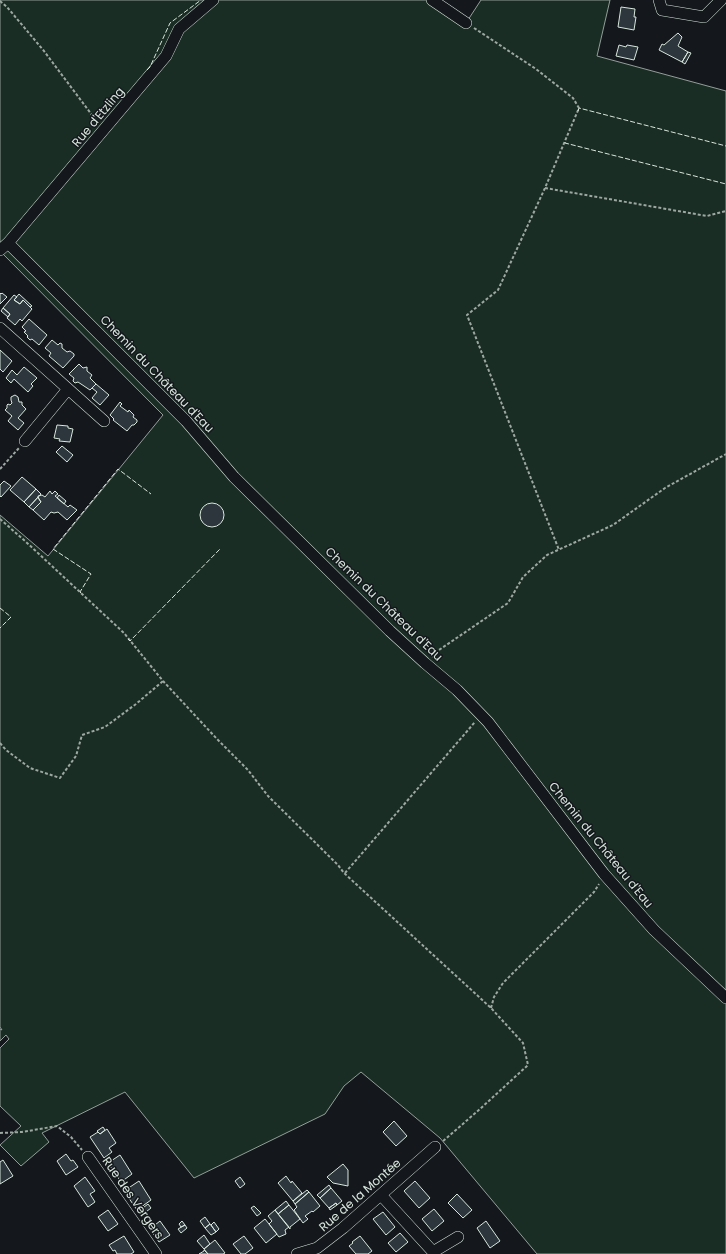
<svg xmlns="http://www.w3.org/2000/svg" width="726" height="1254" viewBox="0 0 726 1254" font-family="Poppins,sans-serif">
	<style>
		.green { fill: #1a2d24; stroke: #939e99 }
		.building { fill: #2c363c; stroke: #d8e6dc }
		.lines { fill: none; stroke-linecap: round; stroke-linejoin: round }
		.minor-casing { stroke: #d8e6dc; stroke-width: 12 }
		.path { stroke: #9da8a2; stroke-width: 2; stroke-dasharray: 3 2; stroke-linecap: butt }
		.minor { stroke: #14181c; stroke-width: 11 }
		.fence { stroke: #d8e6dc; stroke-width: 1; stroke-dasharray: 5 2; stroke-linecap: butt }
		.labels { text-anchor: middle; stroke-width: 3; stroke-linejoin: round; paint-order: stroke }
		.street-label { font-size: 12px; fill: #d8e6dc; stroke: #14181c }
	</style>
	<rect width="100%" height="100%" fill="#14181c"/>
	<path class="green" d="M0,0H432L466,23L481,0H610L597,56L726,91V1254H537L440,1138L361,1072L344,1086L325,1114L194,1178L125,1092L42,1133L49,1142L21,1166L0,1145L21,1126L0,1106V1048L9,1039L6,1035L0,1041V1029L2,1030L0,1027V515L48,556L163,415L0,251Z"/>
	<path class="building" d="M621,7L635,9L634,17H636L634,30L618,27Z
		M678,33L682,37L678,46L688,52L682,62L659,50L662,44L664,45Z
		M619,45L626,47L627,45L638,47L634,60L616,56Z
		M688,52L691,53L685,64L682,62Z
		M0,293L1,294L2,293L7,297L0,304Z
		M19,294L32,306L30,307L23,300L20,304L14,300Z
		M14,295L17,297L14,300L20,304L23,300L32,309L22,321L20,319L15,325L7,318L10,314L3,308Z
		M3,308L10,314L8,317L1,311Z
		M29,319L47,335L39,345L32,339L30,340L27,337L28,336L24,332L26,331L22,327Z
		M52,340L58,345L60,343L62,344V348L67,352L70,351L74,354V356L63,368L49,356L51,353L45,348Z
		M0,350L12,361L3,372L0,369Z
		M79,364L83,368L87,367V371L92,375L90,378L96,384L90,390L78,382L75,383L73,381L74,378L69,374Z
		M24,367L37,378L31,384L33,386L28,392L14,379L11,383L6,378L12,370L17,375Z
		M96,384L109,395L100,405L92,398L97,392L92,388Z
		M15,395L18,397L19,402H22V405L26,409L18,418L24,423L18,430L8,421L12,416L5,410L7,408V405L8,404L10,405L12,403L11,400V397Z
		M120,402L122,404L120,406L128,412L129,410L134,415L133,417L137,420V422L134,425H132L127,431L113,420L114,419L110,415Z
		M57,425L68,426V428L73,429L70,442L59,441L60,439L54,438Z
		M62,446L73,455L67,462L56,452Z
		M22,477L36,489L24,502L10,490Z
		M4,481L11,486L1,497L0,496V485Z
		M36,489L41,494L29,507L24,502Z
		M50,491L52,494L55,491L58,494L55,496L68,507L70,505L77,510L67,520L58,512L54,513L51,512L44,520L33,510L41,502L38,498V496L42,495L45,497Z
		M59,495L66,501L64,504L57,498Z
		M38,497L41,502L33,510L29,507Z
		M200 515a12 12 0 1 1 24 0a12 12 0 1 1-24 0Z
		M394,1121L407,1136L396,1146L383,1132Z
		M103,1127L105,1130L100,1134L97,1131Z
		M107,1129L116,1143L109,1148L112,1152L104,1158L90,1137L98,1132L100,1134Z
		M66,1154L71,1161L73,1160L78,1167L66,1175L57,1161Z
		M120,1155L132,1174L121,1182L108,1163Z
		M3,1160L13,1176L0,1184V1162Z
		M343,1164L348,1170V1186L333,1183L327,1177Z
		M286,1176L291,1183L292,1181L302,1193L293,1201L278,1183Z
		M85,1177L95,1191L90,1194L95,1202L88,1207L74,1186Z
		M240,1177L245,1184L240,1188L235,1181Z
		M139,1181L151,1200L137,1210L124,1191Z
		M415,1181L430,1198L419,1208L404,1191Z
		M329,1185L331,1188L320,1198L317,1195Z
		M331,1188L342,1201L337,1205L336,1203L329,1208L320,1198Z
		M307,1190L309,1192L295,1204L293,1201Z
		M309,1192L320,1206L313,1212L312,1211L305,1216L308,1219L303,1223L294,1210L297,1207L295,1204Z
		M457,1194L472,1210L463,1218L448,1203Z
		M286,1201L289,1205L278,1214L275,1210Z
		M336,1203L337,1205L330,1210L329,1208Z
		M148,1204L151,1208L142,1215L139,1211Z
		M289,1205L300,1219L290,1227V1229L278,1214Z
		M254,1206L261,1213L257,1216L251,1208Z
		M434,1209L444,1221L432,1231L422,1219Z
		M108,1210L118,1224L108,1231L98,1217Z
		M275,1210L289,1227L285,1230L286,1234L279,1237L269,1224L272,1221L268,1216Z
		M383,1212L395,1227L386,1235L373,1219Z
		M205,1217L210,1224L205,1228L200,1221Z
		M265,1219L277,1234L266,1243L254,1228Z
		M160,1221L170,1235L159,1242L150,1229Z
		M182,1221L185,1225L181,1227L179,1224Z
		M486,1221L500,1241L490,1248L477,1228Z
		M214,1222L219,1229L216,1232L211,1225Z
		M210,1224L216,1232L211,1235L205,1228Z
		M185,1225L187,1228L181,1233L178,1229Z
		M400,1233L408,1242L396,1252L388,1243Z
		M204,1235L210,1244L204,1249L197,1241Z
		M124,1236L134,1252L131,1254H117L115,1250L113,1251L109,1245Z
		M244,1236L253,1248L245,1254H241L233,1244Z
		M360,1236L372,1251L368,1254H356L349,1246L353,1243L352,1242Z
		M215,1240L225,1253L223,1254H208L204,1249Z
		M204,1250L208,1254H199L204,1251Z"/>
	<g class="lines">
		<defs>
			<path id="minor" d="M432,0L466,23
				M659,0L662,10L704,17L721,0
				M8,243L186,421L234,477L390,631L425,663L457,690L488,722L604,874L654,930L726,998
				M0,250L8,243L166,56L179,29L213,0
				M0,328L104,421
				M25,441L68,389
				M88,1157L156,1254
				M381,1195L435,1254
				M433,1252L458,1237
				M297,1254L317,1248L343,1228L435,1147"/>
		</defs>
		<use href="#minor" class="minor-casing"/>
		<path class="path" d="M0,1L7,7L44,51L98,123
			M474,28L536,69L573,98L579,108L545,188L498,290L467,315L559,550
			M545,188L707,216L726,211
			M0,469L19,448
			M0,519L25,541L124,633L163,681L217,739L248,770L268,796L338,865L344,873L491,1008L523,1043L528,1065L480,1109L442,1142
			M432,657L439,650L508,603L523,577L547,555L613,525L665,488L726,454
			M0,743L6,750L30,768L60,778L76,756L82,735L105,727L136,704L163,681
			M345,873L475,722
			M491,1008L494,997L503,983L594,892L599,884
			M0,1133L22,1132L57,1126L71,1137L82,1150"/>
		<use href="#minor" class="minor"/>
		<path class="fence" d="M147,70L150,67L170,23L201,0
			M578,111L579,108L726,146
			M565,142V143L726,184
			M81,593L80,592L91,574L53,549L118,469L151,494
			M0,608L11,617L0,628
			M128,639L130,641L221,548"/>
	</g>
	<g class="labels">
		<g class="street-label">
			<text transform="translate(98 117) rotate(-50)" y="4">Rue d'Etzling</text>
			<text transform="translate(157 374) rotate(46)" y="4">Chemin du Château d'Eau</text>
			<text transform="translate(384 604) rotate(44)" y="4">Chemin du Château d'Eau</text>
			<text transform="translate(601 845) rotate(51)" y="4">Chemin du Château d'Eau</text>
			<text transform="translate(360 1195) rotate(-41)" y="4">Rue de la Montée</text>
			<text transform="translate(133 1198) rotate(55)" y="4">Rue des Vergers</text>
		</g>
	</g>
</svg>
